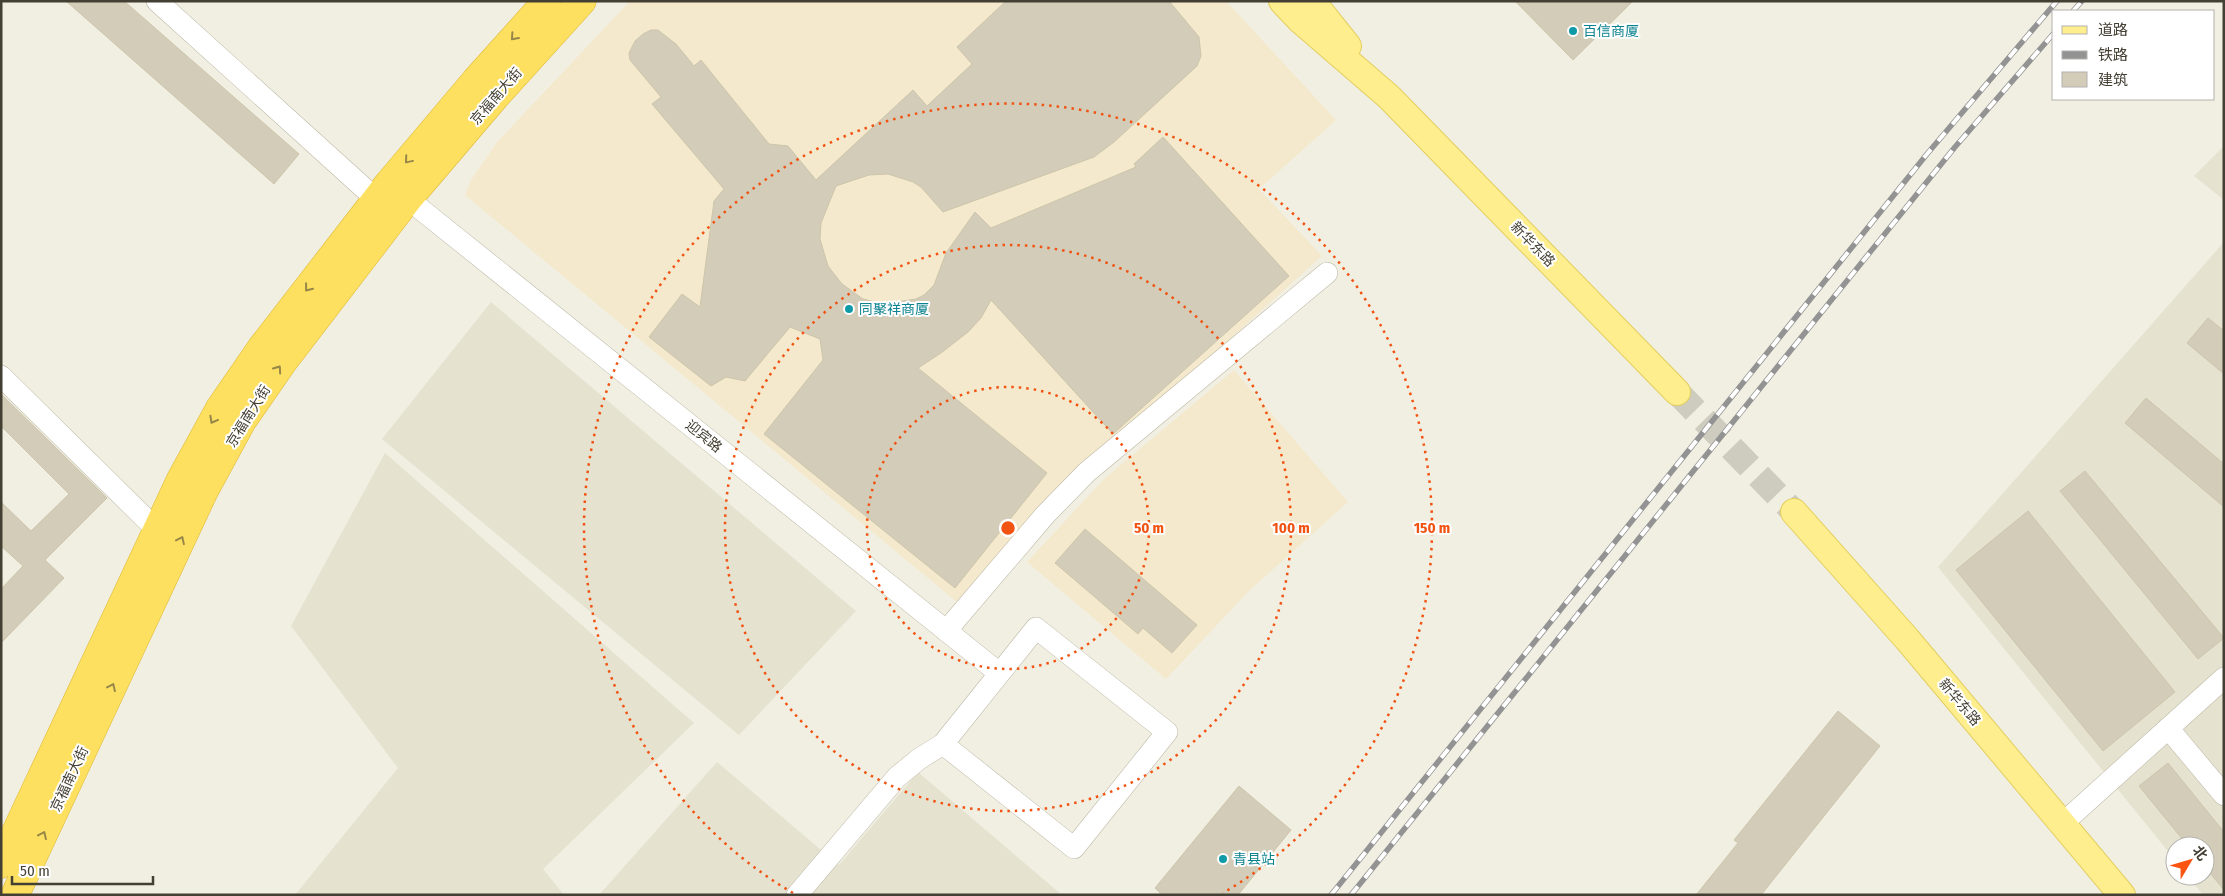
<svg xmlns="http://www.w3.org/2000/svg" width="2225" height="896" viewBox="0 0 2225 896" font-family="'Fira Sans Condensed','Noto Sans SC',sans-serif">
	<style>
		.residential { fill: #e5e2d0 }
		.commercial { fill: #f4e9cc }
		.building { fill: #d3ccb8; stroke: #cdc5ab }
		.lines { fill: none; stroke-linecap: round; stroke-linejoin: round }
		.major-tunnel { stroke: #ceccbf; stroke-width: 26; stroke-dasharray: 26 13; stroke-linecap: butt }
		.minor-casing { stroke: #bcb8a5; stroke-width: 22 }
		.major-casing { stroke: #e3ce5e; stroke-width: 28 }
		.highway-casing { stroke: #ddb631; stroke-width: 29 }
		.minor { stroke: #fff; stroke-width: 21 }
		.major { stroke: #feee8e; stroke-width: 26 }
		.highway { stroke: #fee061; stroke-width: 28 }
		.rail-casing { stroke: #939393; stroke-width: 5.5 }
		.rail { stroke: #fff; stroke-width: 4; stroke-dasharray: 11; stroke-linecap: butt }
		.oneway { stroke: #978748 }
		.ring { fill: none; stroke: #f15312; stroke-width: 2.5; stroke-dasharray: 2.5 5 }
		.culture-dot { fill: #0f9aa8; stroke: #fff; stroke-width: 2 }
		.labels { text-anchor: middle; stroke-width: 4; stroke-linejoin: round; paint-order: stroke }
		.culture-label { font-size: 14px; fill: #0d838f; stroke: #fff; text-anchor: start }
		.street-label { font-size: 14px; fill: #433f33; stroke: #fff }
		.centre { fill: #f15312; stroke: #fff; stroke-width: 2.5 }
		.ring-label { font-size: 15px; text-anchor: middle; font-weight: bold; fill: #f15312; stroke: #fff; stroke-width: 4; stroke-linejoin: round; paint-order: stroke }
	</style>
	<rect width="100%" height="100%" fill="#f1efe2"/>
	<path class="residential" d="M2224,146V200L2194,176Z
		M2224,242V895H2203L2188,876H2205V846H2175V860L1938,567Z
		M491,302L856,611L739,735L382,439Z
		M385,453L694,723L543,869L564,895H295L398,768L291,626Z
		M717,762L839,865L918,772L1062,895H599Z"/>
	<path class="commercial" d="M630,1H1226L1336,120L1259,189L1322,256L1123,435L957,602L465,195L471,180L498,141Z
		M1234,370L1348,502L1249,591L1166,679L1027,562L1104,479Z"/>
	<path class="building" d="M66,1H124L299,154L274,184Z
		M1006,1H1169L1199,37L1201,56L1197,66L1114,142L1094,157L943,212L921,187L913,182L888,174L869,175L836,186L821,223L820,239L828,266L842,284L863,299L883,304L916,299L924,295L934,285L946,253L975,212L991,228L1136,167L1134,164L1163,137L1289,276L1113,434L991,300L981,318L968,332L941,353L918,368L1047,473L955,588L764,434L823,360L820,339L790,327L745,381L726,377L711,386L649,337L682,294L700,307L714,201L724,189L652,104L661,97L630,60L629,53L635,41L643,34L651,30H658L676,44L694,66L701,60L769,144L788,146L816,180L913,90L927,106L972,64L957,47Z
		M1515,1H1633L1573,60Z
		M2208,318L2224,331V374L2187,343Z
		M1,394L107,498L45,560L64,578L1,643V589L23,566L1,546V502L31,531L69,494L1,426Z
		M2146,398L2224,464V507L2125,423Z
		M2085,471L2224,638L2198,659L2060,491Z
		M2028,511L2175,692L2103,751L1956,570Z
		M1085,529L1197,625L1172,653L1143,628L1138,634L1055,563Z
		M1838,711L1880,746L1761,895H1696L1738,843L1734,840Z
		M2168,763L2224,832V890L2205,867V846H2188L2139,786Z
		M1239,786L1291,830L1238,895H1162L1155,888Z"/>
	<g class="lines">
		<path class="major-tunnel" d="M1677,392L1794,512"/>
		<defs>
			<path id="minor" d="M157,1L376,199
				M408,199L999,673
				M1,376L157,530
				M1036,628L1167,732L1074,848L943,744Z
				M946,631L1045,515L1087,472L1327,273
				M2168,728L2224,795
				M2062,824L2224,678
				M797,895L897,777L919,759L943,744"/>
			<path id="major" d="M1282,1L1301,21L1389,97L1677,392
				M1312,1L1348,46
				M1794,512L1907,639L2122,895"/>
			<path id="highway" d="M1,864L181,479L220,408L262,347L389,183L476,80L547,1
				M15,895L204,491L242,421L283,362L408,199L495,97L582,1"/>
		</defs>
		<use href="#minor" class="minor-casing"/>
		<use href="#major" class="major-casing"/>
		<use href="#highway" class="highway-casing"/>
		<use href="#minor" class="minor"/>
		<use href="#major" class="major"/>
		<use href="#highway" class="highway"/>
		<defs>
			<path id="rail" d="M2073,11L2082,1
				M1331,895L1927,154L2057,1
				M1351,895L1955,147L2054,33"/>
		</defs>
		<use href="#rail" class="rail-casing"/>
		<use href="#rail" class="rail"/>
	</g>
	<defs><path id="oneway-chevron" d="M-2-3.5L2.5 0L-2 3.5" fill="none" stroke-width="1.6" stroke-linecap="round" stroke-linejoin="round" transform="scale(1.25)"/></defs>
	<g class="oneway">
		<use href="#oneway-chevron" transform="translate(514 37) rotate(132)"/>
		<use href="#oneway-chevron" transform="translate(408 160) rotate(130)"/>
		<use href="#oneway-chevron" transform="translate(308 288) rotate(128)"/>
		<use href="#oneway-chevron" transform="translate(278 369) rotate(-55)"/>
		<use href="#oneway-chevron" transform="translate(213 420) rotate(119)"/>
		<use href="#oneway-chevron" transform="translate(181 540) rotate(-65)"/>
		<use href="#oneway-chevron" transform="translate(112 687) rotate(-65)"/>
		<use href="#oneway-chevron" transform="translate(43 835) rotate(-65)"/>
	</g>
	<g class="ring">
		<circle cx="1008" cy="528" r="141"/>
		<circle cx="1008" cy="528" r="283"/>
		<path d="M793 893A424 424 0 1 1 1223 893"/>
	</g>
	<g class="culture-dot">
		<circle cx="1573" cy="31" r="5"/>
		<circle cx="849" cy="309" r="5"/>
		<circle cx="1223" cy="859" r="5"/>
	</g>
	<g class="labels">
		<g class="culture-label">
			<text x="1583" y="36">百信商厦</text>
			<text x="859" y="314">同聚祥商厦</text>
			<text x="1233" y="864">青县站</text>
		</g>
		<g class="street-label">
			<text transform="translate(496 96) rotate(-49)" y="5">京福南大街</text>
			<text transform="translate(1533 244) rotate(46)" y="5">新华东路</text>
			<text transform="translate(248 416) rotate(-58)" y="5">京福南大街</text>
			<text transform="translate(704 436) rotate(39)" y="5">迎宾路</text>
			<text transform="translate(1960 702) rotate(50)" y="5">新华东路</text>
			<text transform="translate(69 779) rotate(-65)" y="5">京福南大街</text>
		</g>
	</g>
	<circle cx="1008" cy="528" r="8" class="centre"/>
	<g class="ring-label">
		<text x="1149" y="533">50 m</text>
		<text x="1291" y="533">100 m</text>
		<text x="1432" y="533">150 m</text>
	</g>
	<rect width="2225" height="896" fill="none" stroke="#433f33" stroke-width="5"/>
	<rect x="2052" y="10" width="162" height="90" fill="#ffffff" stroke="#b4b2ad"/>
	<rect x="2062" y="26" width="25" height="8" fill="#feee8e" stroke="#b4b2ad"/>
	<text x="2098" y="35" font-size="15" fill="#433f33">道路</text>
	<rect x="2062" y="51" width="25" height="8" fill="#939393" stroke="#b4b2ad"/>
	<text x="2098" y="60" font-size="15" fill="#433f33">铁路</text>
	<rect x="2062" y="72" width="25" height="15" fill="#d3ccb8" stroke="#b4b2ad"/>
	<text x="2098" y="85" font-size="15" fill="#433f33">建筑</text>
	<g transform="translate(2190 861) rotate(52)"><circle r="24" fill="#ffffff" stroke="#b4b2ad"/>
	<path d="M0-4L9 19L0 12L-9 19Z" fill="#fa5410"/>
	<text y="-8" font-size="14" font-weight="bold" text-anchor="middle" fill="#433f33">北</text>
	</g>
	<path d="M12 876v8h141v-8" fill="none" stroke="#433f33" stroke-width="2.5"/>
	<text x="20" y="876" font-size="15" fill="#433f33" stroke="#ffffff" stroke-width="4" paint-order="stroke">50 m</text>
</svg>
